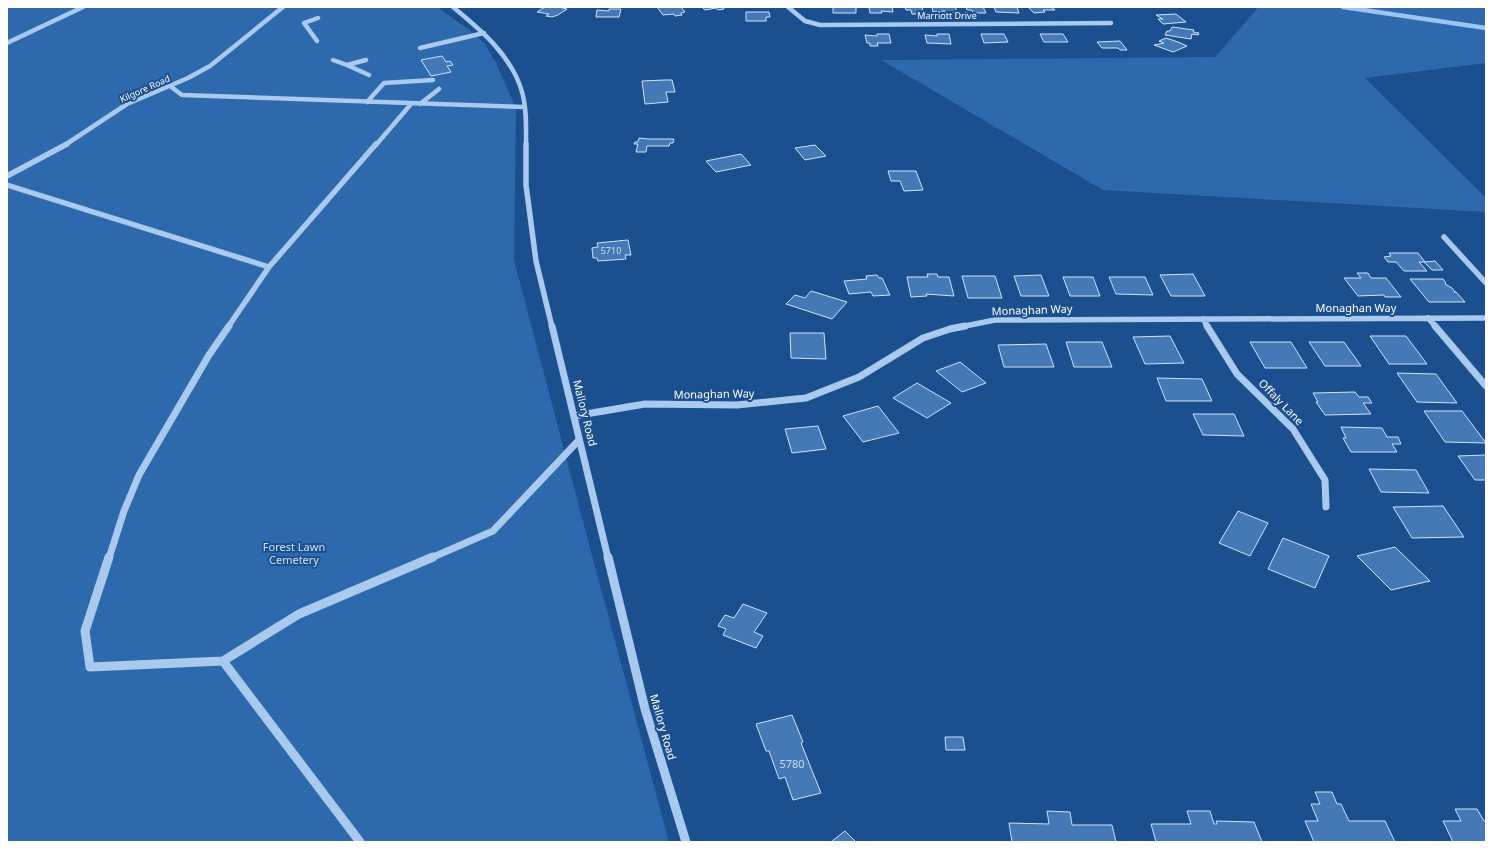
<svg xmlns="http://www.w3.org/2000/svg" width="1493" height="849" viewBox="0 0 1493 849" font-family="'Noto Sans',sans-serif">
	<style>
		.green { fill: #2e69ad }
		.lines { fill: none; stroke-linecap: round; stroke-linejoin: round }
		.stream { stroke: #9cc4f0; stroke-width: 4.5 }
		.building { fill: #4478b7; stroke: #cfe3fa }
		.minor-far3 { stroke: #a9c9ee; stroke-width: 4.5 }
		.minor-far2 { stroke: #a9c9ee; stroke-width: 5.5 }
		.minor-far1 { stroke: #a9c9ee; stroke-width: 7 }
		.minor { stroke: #a9c9ee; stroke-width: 9 }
		.labels { text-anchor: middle; stroke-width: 4; stroke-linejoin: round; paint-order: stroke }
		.far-street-label { font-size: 9px; fill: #fff; stroke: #1b4f8f }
		.number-label { font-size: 9px; fill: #d0dded }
		.street-label { font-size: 11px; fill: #fff; stroke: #1b4f8f }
		.park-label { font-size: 11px; fill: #cfe3fa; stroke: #1b4f8f }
		.near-number-label { font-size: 11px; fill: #d0dded }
	</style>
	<rect width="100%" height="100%" fill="#1b4f8f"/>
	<path class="green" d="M7,7H437L472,32L485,44L496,63L516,108L514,260L590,548L669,842H7Z
		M1255,7H1486V63L1365,78L1486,198V212L1103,190L881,60L1215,57L1257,9Z"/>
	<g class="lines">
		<path class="stream" d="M1343,7L1486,28"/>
	</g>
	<path class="building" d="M545,7H558L567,9L558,15L552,17L546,16L549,14L537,12Z
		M657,7H681L685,12L681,13L682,15L675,16L674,14L663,15Z
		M702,7H723L724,9L718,10L716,8L705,10Z
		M833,7H856V13H833Z
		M869,7H892L893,12L881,11L882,13H870Z
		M905,7H922L924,14H912L911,10H906Z
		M932,7H955L958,13H945V11L933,12Z
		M966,7H983L986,13H973L972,10H967Z
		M994,7H1017L1019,13L996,12Z
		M1028,7H1051L1055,10H1043L1045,12L1034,13Z
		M609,9H621L619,17H596L597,10L609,11Z
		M746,12H769L770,17H766V21H746Z
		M1176,14L1186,22L1163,24L1158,19H1163L1156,15Z
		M1172,27L1194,30L1193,32L1199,33L1198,35L1192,34L1191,39L1165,35L1167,31H1170Z
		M877,34H889L891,43H877L878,46H870V43H867L865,35L877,36Z
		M937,34H949L951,44L927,43L925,35L937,36Z
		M981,34H1004L1008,42L984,43Z
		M1040,34H1063L1068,42H1044Z
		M1166,38L1178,42L1187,46L1173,52L1154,45L1164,43L1159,41Z
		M1120,41L1127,50H1120L1118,48H1102L1097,42Z
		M442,56L446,62L450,61L453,65L447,66L451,72L431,76L421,60Z
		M664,80H672L675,92H666L668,102L645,104L642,81Z
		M639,138L649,139H674L673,143H670L669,146H647L646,152H636L638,144H634L635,142H638Z
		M815,145L826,156L805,160L795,148Z
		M741,154L751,165L716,172L706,161Z
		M888,171H916L923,190L904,191L900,181H891Z
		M628,240L631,255H625L626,259L598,261L597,258H593L592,248L598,247L597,243Z
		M1389,253H1418L1425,262L1435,261L1443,270H1432L1424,262H1419L1427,271H1404L1396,262H1388L1384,257L1391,256Z
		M1357,273H1368L1371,278H1386L1401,297H1385L1384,295L1358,296L1344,278H1361Z
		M927,274H937L938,277H949L954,296L926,294L927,296L911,297L907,277H928Z
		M1193,274L1205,296H1171L1160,275Z
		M877,275L879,278H882L890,295L873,296L871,292L849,294L844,281L867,279L866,276Z
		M1041,275L1049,296H1021L1014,276Z
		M962,276H995L1002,298H968Z
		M1063,277H1093L1100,296H1070Z
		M1109,277H1145L1153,295L1116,294Z
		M1410,279H1443L1446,283L1445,284L1452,288L1455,292H1454H1456L1465,302H1429Z
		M811,291L847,302L832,319L786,304L795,295L805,298Z
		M790,333H824L826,359L791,358Z
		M1170,336L1184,363L1145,364L1133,337Z
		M1370,336H1406L1427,364H1389Z
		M1066,342H1102L1112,367H1074Z
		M1250,342H1291L1307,368H1265Z
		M1309,342H1344L1361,366H1325Z
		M1046,344L1054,367H1004L998,345Z
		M960,362L986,383L962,392L936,371Z
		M1397,373L1436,374L1457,403L1417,402Z
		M1157,378L1202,379L1212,401H1166Z
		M917,383L951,403L927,418L893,398Z
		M1355,392L1359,397H1368L1372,403H1363L1371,414L1325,415L1316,402H1318L1313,393Z
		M878,406L899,433L863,442L843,416Z
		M1424,411H1462L1486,443L1445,442Z
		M1193,414H1234L1244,436L1203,435Z
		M818,426L826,449L792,453L785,429Z
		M1341,427L1382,428L1387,437H1398L1401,444H1392L1397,452H1351L1343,438H1346Z
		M1486,455V480H1475L1458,456Z
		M1369,469L1416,470L1429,493L1381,492Z
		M1443,506L1464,537L1412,538L1393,507Z
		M1238,511L1268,523L1250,556L1219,543Z
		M1283,538L1329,556L1315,588L1268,569Z
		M1395,547L1430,581L1391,590L1357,556Z
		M743,604L767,613L754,632L763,636L756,648L723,635L726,629L718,626L725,615L734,618Z
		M792,715L803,742L801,743L821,793L793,800L785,777L779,779L769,751H766L756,724Z
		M945,737H963L965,750H946Z
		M1315,792H1332L1337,804H1341L1349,821H1385L1395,842H1314L1305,821H1318L1311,804H1320Z
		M1455,809H1477L1484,821H1486V842H1453L1443,821H1461Z
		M1047,811L1070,812L1072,825H1112L1116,842H1012L1009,823L1049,824Z
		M1187,811H1210L1214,824H1217L1216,821L1254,822L1262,842H1156L1151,824H1191Z
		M845,831L856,842H831Z"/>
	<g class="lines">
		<path class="minor-far3" d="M453,7C481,30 512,56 522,92C527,109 526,128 526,145
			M788,7L805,21L820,25L1111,23
			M317,41L304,23L318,18
			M7,43L83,7
			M420,48L484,33
			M333,60L347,65
			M366,60L347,65L369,75
			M170,86L182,95L525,107
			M367,102L384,83L433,80
			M420,104L439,89
			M65,145L127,104L188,78L210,66L283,7
			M376,145L411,104"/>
		<path class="minor-far2" d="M526,144V185L536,261L552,327
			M7,176L67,144
			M7,185L269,267
			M1444,237L1486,283
			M1428,318L1436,327
			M1203,319L1208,327
			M228,327L269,267L376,144
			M960,327L995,320L1486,318"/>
		<path class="minor-far1" d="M552,326L608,558
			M1207,326L1237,374L1293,429L1325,480L1326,507
			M1435,326L1486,386
			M574,416L645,404L737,405L806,398L859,377L923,338L950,329L965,326
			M109,558L124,511L139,475L209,355L229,326
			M431,558L493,531L579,440"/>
		<path class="minor" d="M109,557L85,631L90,667L223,661
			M608,557L645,709L686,842
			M360,842L223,661L299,614L433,557"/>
	</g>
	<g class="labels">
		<g class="far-street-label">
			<text x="947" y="19">Marriott Drive</text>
			<text transform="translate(145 89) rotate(-24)" y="3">Kilgore Road</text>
		</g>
		<g class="number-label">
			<text x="611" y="254">5710</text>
		</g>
		<g class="street-label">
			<text x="1356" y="312">Monaghan Way</text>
			<text transform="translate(1032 310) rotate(-2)" y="4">Monaghan Way</text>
			<text transform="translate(714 394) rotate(-1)" y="4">Monaghan Way</text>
			<text transform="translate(1281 402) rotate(46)" y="4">Offaly Lane</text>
			<text transform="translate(585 413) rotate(76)" y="4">Mallory Road</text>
			<text transform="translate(663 727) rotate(74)" y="4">Mallory Road</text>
		</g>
		<g class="park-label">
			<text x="294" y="551">Forest Lawn<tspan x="294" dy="13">Cemetery</tspan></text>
		</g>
		<g class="near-number-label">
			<text x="792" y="768">5780</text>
		</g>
	</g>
	<rect width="1493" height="849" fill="none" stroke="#ffffff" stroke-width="16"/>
</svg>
